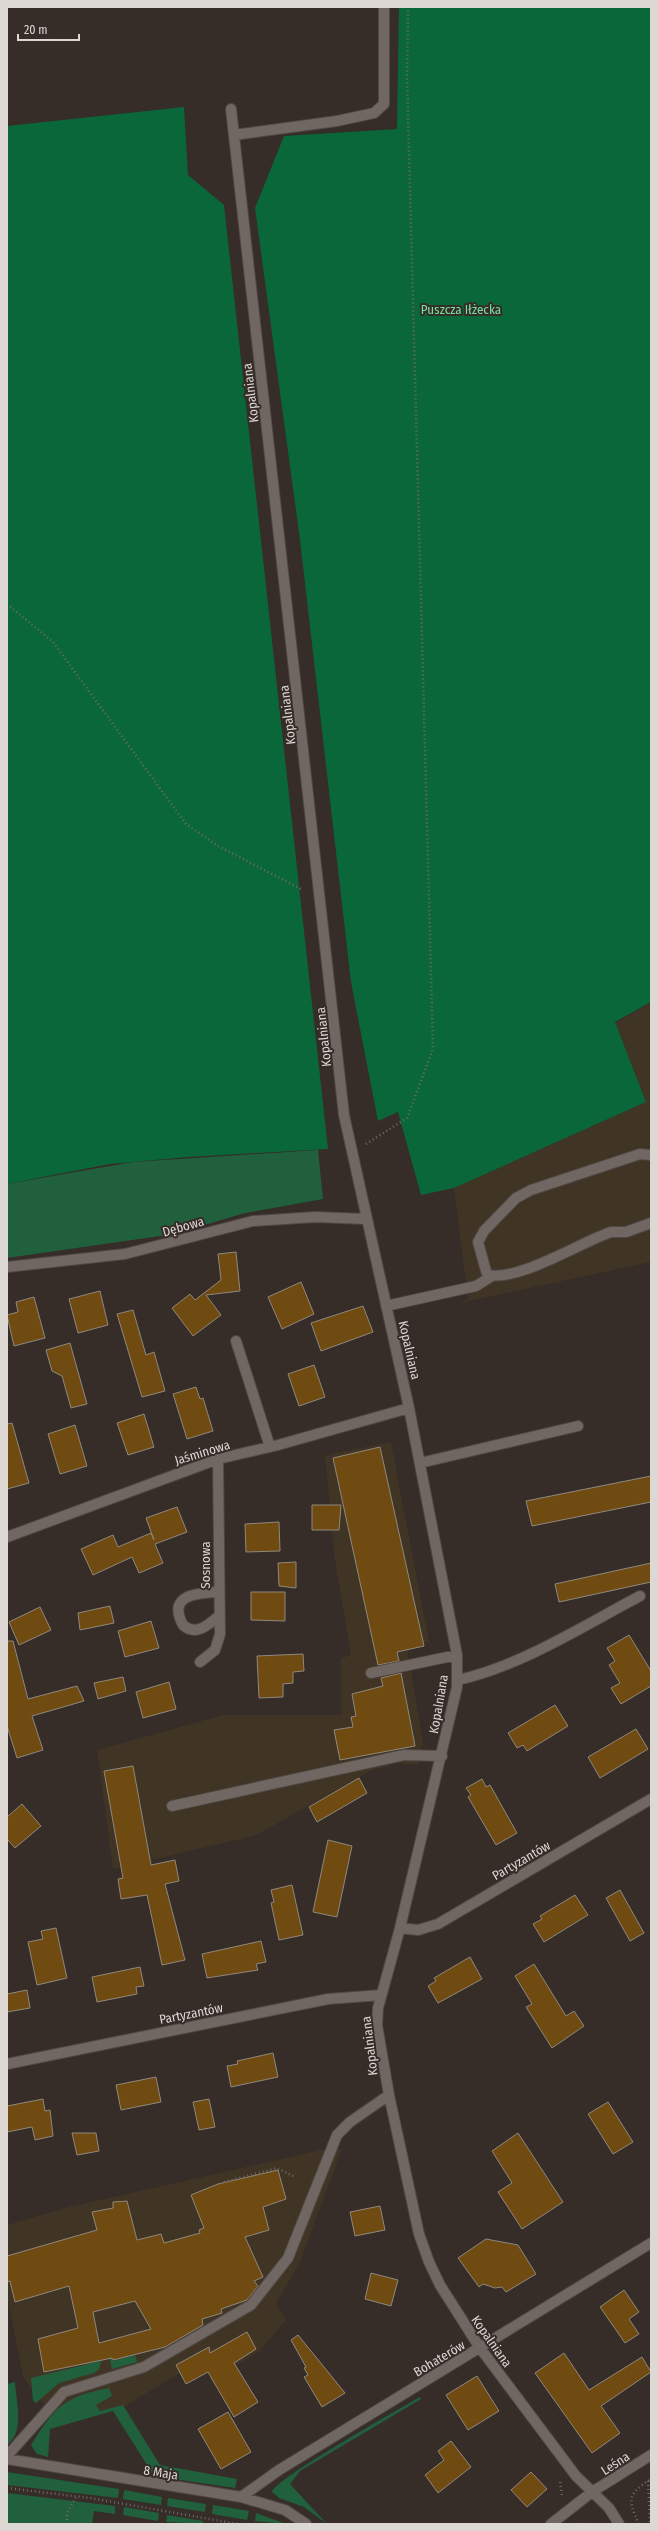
<svg xmlns="http://www.w3.org/2000/svg" width="658" height="2531" viewBox="0 0 658 2531" font-family="'Fira Sans Condensed',sans-serif">
	<style>
		.industrial { fill: #403425 }
		.green { fill: #21603c }
		.forest { fill: #0a673a }
		.building { fill: #704b11; stroke: #8f887f; fill-rule: evenodd }
		.lines { fill: none; stroke-linecap: round; stroke-linejoin: round }
		.minor-casing { stroke: #4f4844; stroke-width: 12 }
		.path { stroke: #726a66; stroke-width: 2.5; stroke-dasharray: 1 3; stroke-linecap: butt }
		.minor { stroke: #716762; stroke-width: 10 }
		.labels { text-anchor: middle; stroke-width: 4; stroke-linejoin: round; paint-order: stroke }
		.park-label { font-size: 13px; fill: #76e2a0; stroke: #362c28 }
		.street-label { font-size: 13px; fill: #ded8d5; stroke: #362c28 }
	</style>
	<rect width="100%" height="100%" fill="#362c28"/>
	<path class="industrial" d="M651,1003V1262L460,1303L468,1299L454,1188L646,1102L615,1023Z
		M391,1442L429,1642L407,1647L423,1743L418,1765L399,1763L370,1771L257,1835L113,1869L97,1750L223,1715H341V1658L351,1655L335,1561L325,1457L335,1453Z
		M342,2149L299,2265L276,2303L286,2320L260,2351L228,2370L215,2352L125,2406L56,2420L23,2377L7,2297V2225L69,2207L321,2150Z"/>
	<path class="green" d="M318,1150L323,1199L245,1213L174,1234L7,1258V1184L133,1162Z
		M111,2355L113,2361L135,2355L137,2362L112,2369L109,2356Z
		M101,2361L99,2369L94,2373L59,2383L36,2403L33,2401L31,2378Z
		M15,2382C16,2401 25,2432 7,2445V2384Z
		M109,2388L112,2396L96,2405L100,2411L123,2405L160,2465L237,2479L235,2488L154,2476L113,2411L50,2429L48,2457L37,2454L31,2445C55,2407 63,2397 109,2388Z
		M420,2397L421,2399L300,2471L290,2484L327,2524L304,2507L279,2498L272,2492C273,2480 401,2408 420,2397Z
		M7,2472L119,2489L118,2498L7,2485Z
		M124,2490L162,2497L161,2505L123,2499Z
		M7,2493L115,2506V2514L94,2511L92,2524H7Z
		M168,2498L206,2504L205,2512L167,2506Z
		M213,2505L249,2511L247,2520L212,2514Z
		M124,2507L159,2513L158,2521L123,2515Z
		M256,2513L286,2524L255,2521Z
		M167,2515L203,2521V2524L166,2522Z"/>
	<path class="forest" d="M399,7H651V1002L615,1022L646,1102L454,1188L421,1195L398,1112L378,1121L351,982L300,540L255,208L284,136L397,129Z
		M184,107L188,175L224,205L328,1149L188,1157L110,1164L7,1184V126Z"/>
	<path class="building" d="M236,1252L240,1291L206,1295L221,1315L193,1336L172,1308L190,1294L195,1300L221,1280L218,1254Z
		M301,1282L314,1314L282,1329L268,1297Z
		M100,1291L108,1325L78,1333L69,1299Z
		M34,1297L45,1338L14,1346L7,1315L18,1312L16,1302Z
		M363,1306L373,1332L321,1351L311,1323Z
		M133,1310L146,1355L154,1352L165,1391L142,1397L117,1314Z
		M70,1343L87,1404L71,1408L62,1376L52,1371L46,1350Z
		M314,1365L325,1397L299,1406L288,1374Z
		M196,1387L200,1399L203,1398L213,1431L187,1439L173,1394Z
		M144,1414L154,1447L128,1455L117,1423Z
		M12,1423L29,1483L7,1489V1424Z
		M75,1425L87,1466L60,1474L48,1434Z
		M380,1447L424,1646L397,1652L399,1661L378,1665L333,1458Z
		M651,1476V1502L532,1526L526,1501Z
		M312,1505H341L339,1530H312Z
		M177,1507L187,1532L155,1544L163,1563L139,1573L132,1557L93,1575L81,1549L113,1535L118,1547L151,1533L154,1540L146,1518Z
		M279,1522L280,1551L246,1552L245,1524Z
		M296,1562V1588L279,1586L278,1563Z
		M651,1563V1582L559,1602L555,1584Z
		M251,1592H285V1621L251,1620Z
		M110,1606L114,1623L80,1630L78,1613Z
		M40,1607L51,1630L19,1645L9,1622Z
		M151,1621L159,1648L125,1657L118,1631Z
		M629,1635L651,1671V1686L621,1704L611,1688L620,1683L609,1665L615,1661L607,1648Z
		M7,1641H13L28,1699L77,1686L84,1701L32,1716L43,1750L17,1758L7,1726Z
		M303,1654L304,1671L293,1672V1683L283,1684V1697L259,1698L257,1656Z
		M401,1673L415,1746L340,1760L334,1730L353,1727L351,1717L356,1716L352,1694L383,1686L381,1678Z
		M123,1677L126,1691L98,1699L94,1683Z
		M169,1682L176,1709L143,1718L136,1692Z
		M555,1705L568,1726L527,1751L523,1745L517,1748L508,1733Z
		M636,1729L648,1749L600,1778L588,1757Z
		M133,1766L151,1865L175,1860L179,1881L165,1884L185,1960L162,1965L147,1895L121,1899L118,1879L123,1878L104,1771Z
		M359,1778L367,1793L317,1822L309,1807Z
		M482,1779L486,1787L490,1785L517,1833L496,1845L468,1797L471,1795L466,1788Z
		M22,1804L41,1826L15,1848L7,1839V1817Z
		M328,1840L352,1846L337,1917L313,1912Z
		M292,1885L303,1935L279,1940L271,1903L274,1902L271,1890Z
		M620,1890L644,1933L630,1941L606,1898Z
		M575,1895L588,1915L544,1942L533,1924L542,1919L540,1916Z
		M56,1928L67,1978L37,1985L28,1942L43,1939L41,1931Z
		M261,1941L266,1962L256,1964L258,1970L207,1978L202,1954Z
		M470,1957L482,1979L438,2003L428,1986L436,1981L434,1978Z
		M534,1964L566,2016L574,2011L584,2026L552,2048L526,2007L532,2004L515,1976Z
		M140,1967L144,1986L136,1987L137,1994L97,2002L92,1977Z
		M27,1990L30,2008L7,2012V1994Z
		M273,2053L278,2077L231,2087L227,2066L238,2064L237,2061Z
		M156,2077L161,2102L121,2110L116,2085Z
		M43,2099L45,2111L50,2110L53,2136L35,2140L32,2127L7,2132V2106Z
		M209,2099L215,2127L199,2130L193,2102Z
		M608,2102L633,2142L613,2154L588,2114Z
		M72,2133H96L99,2151L77,2155Z
		M518,2133L563,2202L522,2229L498,2192L512,2183L492,2151Z
		M278,2170L286,2199L263,2207L269,2230L245,2237L263,2277L254,2281L258,2286L247,2300L221,2309L222,2313L202,2319L203,2325L165,2347L113,2360L112,2358L44,2372L38,2339L78,2328L69,2286L15,2302L10,2281L7,2282V2256L97,2230L92,2212L113,2208V2202L127,2201L137,2240L161,2234L164,2243L200,2233L199,2230L204,2228L191,2195L218,2184ZM135,2301L151,2329L99,2343L93,2312Z
		M380,2206L385,2230L355,2236L350,2212Z
		M486,2239L518,2245L536,2274L506,2292L502,2287L495,2288L483,2284L479,2287L458,2258Z
		M371,2273L398,2280L391,2306L365,2299Z
		M624,2290L639,2312L629,2319L639,2334L625,2343L600,2307Z
		M247,2332L256,2349L234,2363L258,2402L234,2417L208,2372L186,2384L176,2365L209,2347L210,2353Z
		M298,2335L345,2393L322,2407L304,2377L308,2375L304,2368L306,2367L291,2340Z
		M564,2353L589,2390L642,2357L651,2372L601,2406L620,2433L592,2453L535,2373Z
		M477,2376L499,2411L468,2430L446,2395Z
		M228,2412L251,2452L221,2469L198,2429Z
		M451,2441L471,2467L438,2493L425,2475L444,2460L438,2451Z
		M531,2472L547,2489L527,2507L511,2490Z"/>
	<g class="lines">
		<defs>
			<path id="minor" d="M231,109L344,1115L409,1408L457,1655V1687L400,1928L378,2008L377,2025L389,2095L419,2234L429,2262L440,2285L480,2348L576,2476L609,2508L619,2524
				M234,135L337,121L374,113L384,104V7
				M651,1155L640,1154L531,1190L516,1198L484,1231L478,1242L486,1271L488,1275C520,1281 579,1243 611,1232H626L651,1223
				M7,1267L125,1254L253,1221L315,1217L366,1219
				M386,1306L476,1286L492,1276
				M236,1341L270,1447
				M420,1463L578,1426
				M7,1537L218,1459L278,1445L409,1408
				M218,1592C196,1593 167,1595 183,1625C196,1637 209,1624 219,1616
				M200,1662L215,1650L220,1634L218,1459
				M371,1673L457,1655
				M458,1680C521,1666 583,1626 640,1596
				M172,1806L404,1755L442,1756
				M400,1928L418,1930L438,1924L651,1799
				M7,2064L328,1999L381,1995
				M7,2456L64,2392L144,2367L251,2305L288,2258L337,2135L350,2122L389,2095
				M7,2459L241,2497L285,2510L306,2524
				M241,2497L279,2470L651,2243
				M551,2524L592,2492L651,2455"/>
		</defs>
		<use href="#minor" class="minor-casing"/>
		<path class="path" d="M7,604L53,642L186,824L218,846L303,890
			M366,1144L407,1118L433,1049L407,77L408,7
			M224,2182L277,2168L295,2177
			M648,2481L650,2524
			M560,2482L562,2496
			M7,2488L90,2498L238,2524
			M67,2524V2513L76,2497
			M579,2524H589
			M639,2524C627,2499 628,2494 651,2479"/>
		<use href="#minor" class="minor"/>
	</g>
	<g class="labels">
		<g class="park-label">
			<text x="461" y="314">Puszcza Iłżecka</text>
		</g>
		<g class="street-label">
			<text transform="translate(250 393) rotate(-97)" y="5">Kopalniana</text>
			<text transform="translate(287 715) rotate(-97)" y="5">Kopalniana</text>
			<text transform="translate(323 1037) rotate(-96)" y="5">Kopalniana</text>
			<text transform="translate(183 1226) rotate(-16)" y="5">Dębowa</text>
			<text transform="translate(410 1350) rotate(77)" y="5">Kopalniana</text>
			<text transform="translate(202 1452) rotate(-17)" y="5">Jaśminowa</text>
			<text transform="translate(205 1565) rotate(-90)" y="5">Sosnowa</text>
			<text transform="translate(438 1704) rotate(-80)" y="5">Kopalniana</text>
			<text transform="translate(521 1860) rotate(-30)" y="5">Partyzantów</text>
			<text transform="translate(191 2013) rotate(-11)" y="5">Partyzantów</text>
			<text transform="translate(369 2046) rotate(-97)" y="5">Kopalniana</text>
			<text transform="translate(492 2341) rotate(55)" y="5">Kopalniana</text>
			<text transform="translate(439 2358) rotate(-31)" y="5">Bohaterów</text>
			<text transform="translate(615 2463) rotate(-33)" y="5">Leśna</text>
			<text transform="translate(161 2472) rotate(9)" y="5">8 Maja</text>
		</g>
	</g>
	<rect width="658" height="2531" fill="none" stroke="#ded8d5" stroke-width="16"/>
	<path d="M18 34v6h61v-6" fill="none" stroke="#ded8d5" stroke-width="2"/>
	<text x="24" y="34" font-size="12" fill="#ded8d5" stroke="#362c28" stroke-width="3" paint-order="stroke">20 m</text>
</svg>
